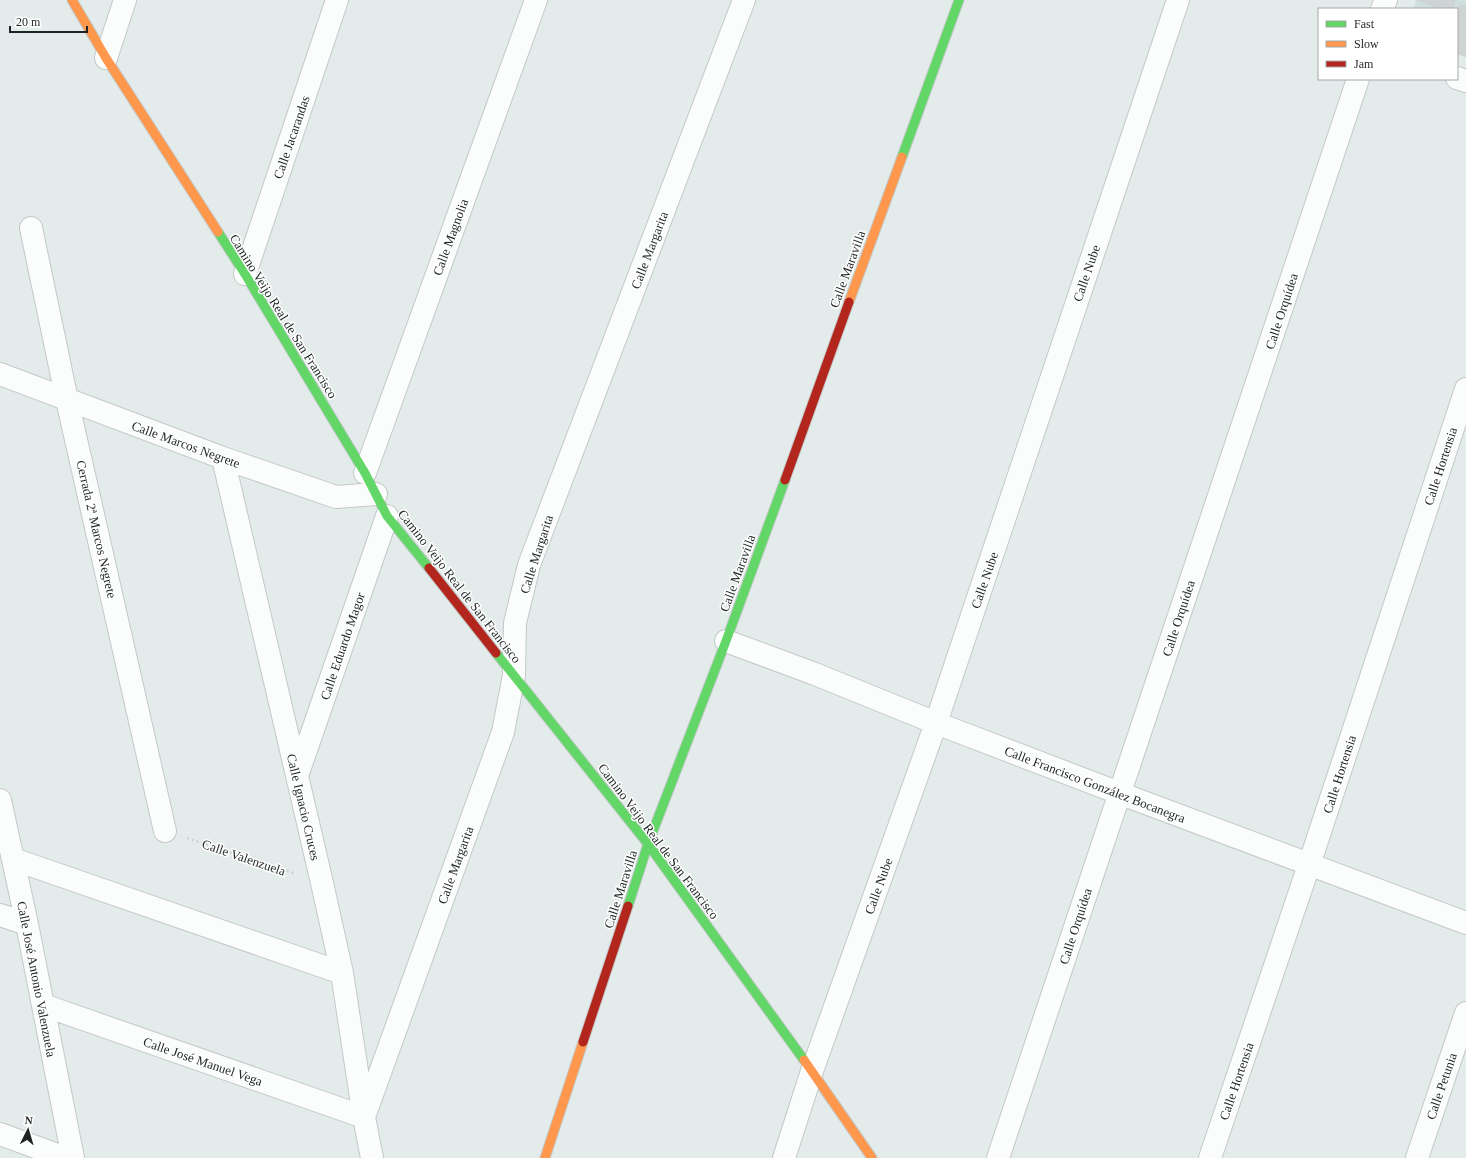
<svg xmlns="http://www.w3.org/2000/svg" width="1466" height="1158" viewBox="0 0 1466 1158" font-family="Georgia,serif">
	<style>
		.built { fill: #d0e0dd }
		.building { fill: #ced4d3 }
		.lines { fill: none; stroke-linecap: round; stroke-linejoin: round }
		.street-casing { stroke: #c3c9c8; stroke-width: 24 }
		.fast-casing { stroke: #c3c9c8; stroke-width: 11 }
		.slow-casing { stroke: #c3c9c8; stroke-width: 11 }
		.jam-casing { stroke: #c3c9c8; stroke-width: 11 }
		.path { stroke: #ced1d0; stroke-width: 2.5; stroke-dasharray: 2 3; stroke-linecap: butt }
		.street { stroke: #fbfcfc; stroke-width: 22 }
		.fast { stroke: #63d668; stroke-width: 9 }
		.slow { stroke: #ff974d; stroke-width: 9 }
		.jam { stroke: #b3261e; stroke-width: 9 }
		.labels { text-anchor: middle; stroke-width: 3; stroke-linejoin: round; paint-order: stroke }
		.street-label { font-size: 13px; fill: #1e2423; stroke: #fff }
	</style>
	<rect width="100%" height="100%" fill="#e4eceb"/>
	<path class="built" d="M1416,0H1466V57L1457,54V9H1413Z"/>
	<path class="building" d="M1415,0H1456L1453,9H1440Z
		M1460,4L1466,6V57L1457,54V12Z"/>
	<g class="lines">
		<defs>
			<path id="street" d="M1382,9L1386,0
				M106,58L125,0
				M1457,78L1466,81
				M31,228L67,400L165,831
				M245,274L337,0
				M0,374L223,458L336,497L376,494
				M223,458L322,883L342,973L364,1117L372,1158
				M365,473L536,0
				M726,641L815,674L936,723L1119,793L1466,923
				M297,776L387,516
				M0,800L27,924L73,1158
				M13,859L342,973
				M0,915L27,924
				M43,1005L364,1117
				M364,1117L503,732L514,675L515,623L529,565L744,0
				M0,1134L66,1158
				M784,1158L812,1071L936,723L1178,0
				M998,1158L1358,79
				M1210,1158L1309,865L1466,389
				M1417,1158L1466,1013"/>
			<path id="fast" d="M902,157L959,0
				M218,232L245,274L365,473L387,516L429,568
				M496,653L648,844L804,1060
				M628,906L648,844L726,641L785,480"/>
			<path id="slow" d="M72,0L106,58L218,232
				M849,302L902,157
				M804,1060L872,1158
				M545,1158L583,1042"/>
			<path id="jam" d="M785,480L849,302
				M429,568L496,653
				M583,1042L628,906"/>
		</defs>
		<use href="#street" class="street-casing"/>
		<use href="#fast" class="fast-casing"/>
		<use href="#slow" class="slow-casing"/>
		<use href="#jam" class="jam-casing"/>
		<path class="path" d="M187,838L296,874"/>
		<use href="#street" class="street"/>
		<use href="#fast" class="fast"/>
		<use href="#slow" class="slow"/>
		<use href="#jam" class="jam"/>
	</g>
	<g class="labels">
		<g class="street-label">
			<text transform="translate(291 137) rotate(-71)" y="5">Calle Jacarandas</text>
			<text transform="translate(450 237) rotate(-70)" y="5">Calle Magnolia</text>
			<text transform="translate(649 250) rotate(-69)" y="5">Calle Margarita</text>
			<text transform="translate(847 269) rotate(-70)" y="5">Calle Maravilla</text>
			<text transform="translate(1086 273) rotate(-71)" y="5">Calle Nube</text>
			<text transform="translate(1281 311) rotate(-72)" y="5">Calle Orquídea</text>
			<text transform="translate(284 316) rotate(58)" y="5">Camino Veijo Real de San Francisco</text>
			<text transform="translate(186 444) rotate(20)" y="5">Calle Marcos Negrete</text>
			<text transform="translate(1440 466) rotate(-72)" y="5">Calle Hortensia</text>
			<text transform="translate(97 529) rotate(77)" y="5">Cerrada 2ª Marcos Negrete</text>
			<text transform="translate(536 554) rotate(-72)" y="5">Calle Margarita</text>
			<text transform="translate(737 573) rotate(-70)" y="5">Calle Maravilla</text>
			<text transform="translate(984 580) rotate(-71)" y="5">Calle Nube</text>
			<text transform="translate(460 586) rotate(52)" y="5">Camino Veijo Real de San Francisco</text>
			<text transform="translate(1178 618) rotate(-72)" y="5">Calle Orquídea</text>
			<text transform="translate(342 646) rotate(-71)" y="5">Calle Eduardo Magor</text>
			<text transform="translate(1339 774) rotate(-72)" y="5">Calle Hortensia</text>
			<text transform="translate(1095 784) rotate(21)" y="5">Calle Francisco González Bocanegra</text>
			<text transform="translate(304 807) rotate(77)" y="5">Calle Ignacio Cruces</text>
			<text transform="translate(659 841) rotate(53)" y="5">Camino Veijo Real de San Francisco</text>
			<text transform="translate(244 857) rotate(19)" y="5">Calle Valenzuela</text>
			<text transform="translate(455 865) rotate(-70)" y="5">Calle Margarita</text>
			<text transform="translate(878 886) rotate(-70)" y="5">Calle Nube</text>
			<text transform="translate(620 889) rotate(-72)" y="5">Calle Maravilla</text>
			<text transform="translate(1075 926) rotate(-72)" y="5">Calle Orquídea</text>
			<text transform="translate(37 979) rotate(79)" y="5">Calle José Antonio Valenzuela</text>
			<text transform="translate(203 1061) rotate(19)" y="5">Calle José Manuel Vega</text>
			<text transform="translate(1236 1081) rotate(-71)" y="5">Calle Hortensia</text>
			<text transform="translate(1441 1086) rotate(-71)" y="5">Calle Petunia</text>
		</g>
	</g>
	<rect x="1318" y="8" width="140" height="72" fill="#ffffff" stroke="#a5a7a7"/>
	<rect x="1326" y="21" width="20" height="6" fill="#63d668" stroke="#a5a7a7"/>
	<text x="1354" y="28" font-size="12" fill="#1e2423">Fast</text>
	<rect x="1326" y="41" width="20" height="6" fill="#ff974d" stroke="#a5a7a7"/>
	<text x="1354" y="48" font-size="12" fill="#1e2423">Slow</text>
	<rect x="1326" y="61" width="20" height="6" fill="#b3261e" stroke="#a5a7a7"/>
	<text x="1354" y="68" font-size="12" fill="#1e2423">Jam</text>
	<g transform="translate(28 1130) rotate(5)" stroke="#ffffff" stroke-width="3" paint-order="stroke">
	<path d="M0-3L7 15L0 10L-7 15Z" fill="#1e2423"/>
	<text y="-6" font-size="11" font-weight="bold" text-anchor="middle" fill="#1e2423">N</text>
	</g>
	<path d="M10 26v6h77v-6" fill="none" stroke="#1e2423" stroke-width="2"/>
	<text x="16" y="26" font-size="12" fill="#1e2423" stroke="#ffffff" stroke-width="3" paint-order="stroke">20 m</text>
</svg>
